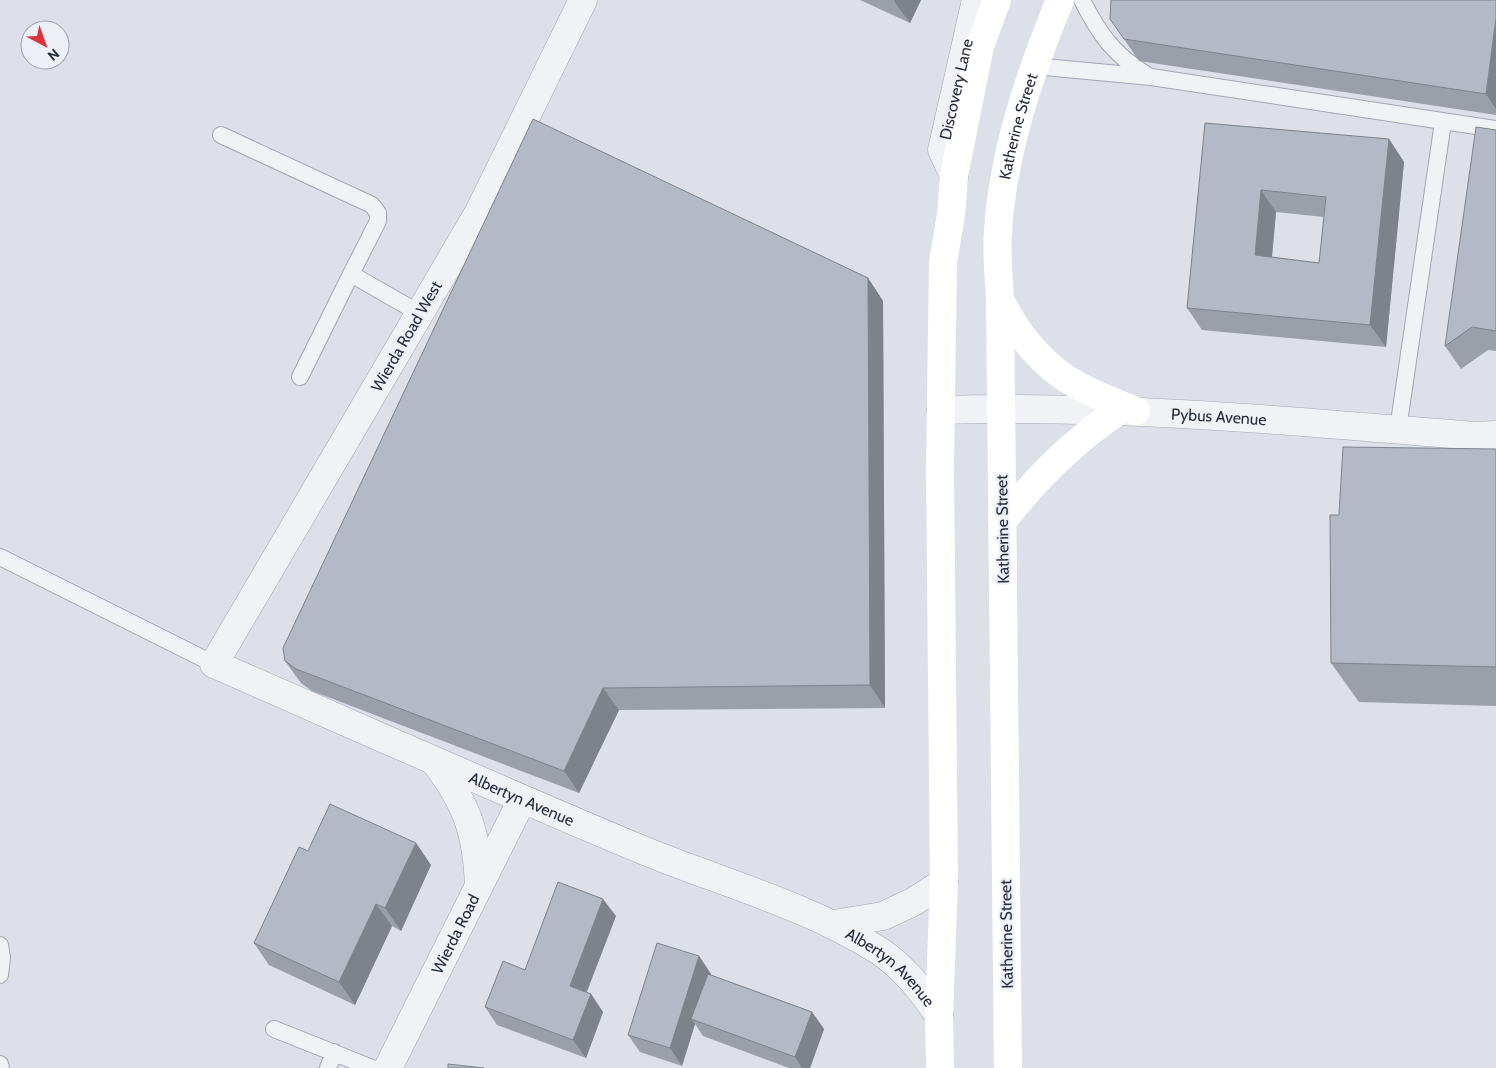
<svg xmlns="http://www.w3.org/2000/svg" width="1496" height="1068" viewBox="0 0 1496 1068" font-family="Cabin,sans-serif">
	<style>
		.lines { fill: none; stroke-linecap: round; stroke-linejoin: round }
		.lane-casing { stroke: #a2a6b3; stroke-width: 18 }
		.street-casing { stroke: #a2a6b3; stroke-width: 29 }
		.lane { stroke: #f0f2f6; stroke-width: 16 }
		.street { stroke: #f0f2f6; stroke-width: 28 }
		.secondary { stroke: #fff; stroke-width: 28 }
		.wall { fill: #9b9faa; fill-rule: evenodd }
		.shaded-wall { fill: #7e828b }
		.building { fill: #b4b9c6; stroke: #7e828b; fill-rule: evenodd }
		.labels { text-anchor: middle; stroke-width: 4.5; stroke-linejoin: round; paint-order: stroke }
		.street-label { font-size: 16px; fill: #252c41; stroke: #edf0f6 }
	</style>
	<rect width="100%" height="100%" fill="#dde0e9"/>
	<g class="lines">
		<defs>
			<path id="lane" d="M1082,0C1099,34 1114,55 1147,75
				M1034,66L1151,77L1496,129
				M221,135L372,205L378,213V221L351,274
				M300,377L351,274L419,313
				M1398,429L1443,122
				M0,557L214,664
				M0,945L2,957L0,975
				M274,1029L372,1068
				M0,1064L1,1068
				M328,1068L334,1052"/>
			<g id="street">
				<path id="s1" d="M583,0L479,212L214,664C358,727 501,791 645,851C723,883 807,905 878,950C904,967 921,990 939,1015"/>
				<path id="s2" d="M954,176L942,150L976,0"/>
				<path id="s3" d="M941,410C1119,405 1296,421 1474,436L1496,435"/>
				<path d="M435,762C467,804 477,833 479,886"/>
				<path d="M834,924L883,916L913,902L944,882"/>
				<path id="s4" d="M388,1068L522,800"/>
			</g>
		</defs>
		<use href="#lane" class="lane-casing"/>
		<use href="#street" class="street-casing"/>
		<use href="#lane" class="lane"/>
		<use href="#street" class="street"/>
		<g class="secondary">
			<path d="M1001,301C1017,334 1045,369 1079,386C1097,396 1117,403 1136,411"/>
			<path d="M1002,522C1036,478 1073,441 1120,410"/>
			<path d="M940,1068L939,1015L944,882L940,469L943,262L951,215L954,176L980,46L997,0"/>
			<path id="s5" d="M1008,1068L1000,300C999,277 996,253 998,231C1003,152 1030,73 1060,0"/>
		</g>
	</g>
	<path class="wall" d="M860,0H921L910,23Z
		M1496,0V115L1139,61L1124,39Z
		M1205,123L1389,139L1404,162L1386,347L1202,330L1187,308ZM1276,212L1324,217L1319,263L1272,257Z
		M1496,130V351L1488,350L1461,369L1445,346Z
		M868,278L883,301L885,708L619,710L579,793L312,691L301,683L285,661Z
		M1496,449V706L1359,702L1331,663L1339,515Z
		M416,843L431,865L401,931L392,926L355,1005L269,965L254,943L308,851Z
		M616,916L587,992L591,994L603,1012L586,1058L497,1025L485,1007L525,970Z
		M699,956L711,974V975L812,1012L824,1029L810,1068H789L703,1036L695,1024L682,1066L640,1052L628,1035Z"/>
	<path class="shaded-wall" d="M895,0H921L910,23L894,1Z
		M1496,18V109L1486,94Z
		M1389,139L1404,162L1386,347L1370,325Z
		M1261,190L1276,212L1270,277L1255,255Z
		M868,278L883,301L885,708L870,685Z
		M603,688L619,710L579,793L564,771Z
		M416,843L431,865L401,931L385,908Z
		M603,899L616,916L582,1003L570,986Z
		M376,904L392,926L355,1005L339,982Z
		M699,956L711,974L696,1021L691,1019L695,1024L682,1066L670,1048Z
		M591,994L603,1012L586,1058L573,1040Z
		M812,1012L824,1029L810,1068H802L795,1057Z"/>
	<path class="building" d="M1111,0H1496V18L1486,94L1124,39L1110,19Z
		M533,119L868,278L870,685L603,688L564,771L296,669L285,661L283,648Z
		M1205,123L1389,139L1370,325L1187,308ZM1261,190L1326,197L1319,263L1255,255Z
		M1476,127L1496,130V331L1472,327L1445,346Z
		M1343,447L1496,449V667L1331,663L1330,515H1339Z
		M330,804L416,843L385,908L376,904L339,982L254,943L299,847L308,851Z
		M558,882L603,899L570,986L591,994L573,1040L485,1007L503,961L525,970Z
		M657,943L699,956L670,1048L628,1035Z
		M708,974L812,1012L795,1057L691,1019Z
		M448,1064L484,1068H448Z"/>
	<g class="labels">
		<g class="street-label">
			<text dy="6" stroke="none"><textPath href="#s2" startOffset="91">Discovery Lane</textPath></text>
			<text dy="6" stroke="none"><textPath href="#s5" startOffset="944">Katherine Street</textPath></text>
			<text transform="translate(406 336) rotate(-60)" y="6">Wierda Road West</text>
			<text dy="6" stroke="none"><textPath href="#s3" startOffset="278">Pybus Avenue</textPath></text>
			<text transform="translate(1002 529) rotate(-91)" y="6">Katherine Street</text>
			<text dy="6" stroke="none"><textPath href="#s1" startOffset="1096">Albertyn Avenue</textPath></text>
			<text dy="6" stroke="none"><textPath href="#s4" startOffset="150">Wierda Road</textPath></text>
			<text transform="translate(1006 934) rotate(-91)" y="6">Katherine Street</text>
			<text dy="6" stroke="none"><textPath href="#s1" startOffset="1504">Albertyn Avenue</textPath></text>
		</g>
	</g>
	<g transform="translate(45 45) rotate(139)"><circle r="24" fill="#edf0f6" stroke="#9da2ae"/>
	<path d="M0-4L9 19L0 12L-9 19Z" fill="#db343d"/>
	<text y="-8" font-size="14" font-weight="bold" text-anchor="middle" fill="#252c41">N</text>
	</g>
</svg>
